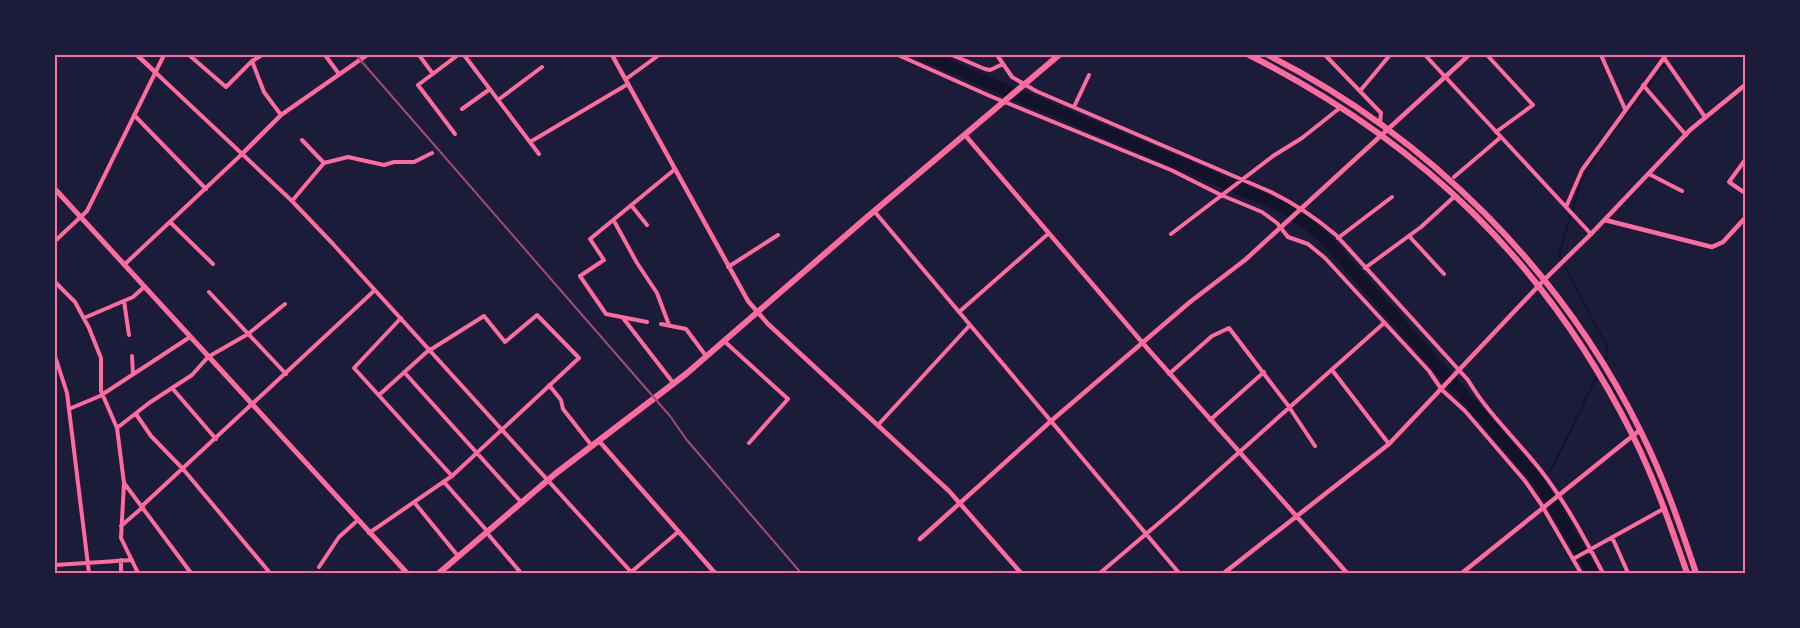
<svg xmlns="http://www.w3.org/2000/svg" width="1800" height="628" viewBox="0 0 1800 628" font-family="Roboto,sans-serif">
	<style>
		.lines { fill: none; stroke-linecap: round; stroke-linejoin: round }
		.stream { stroke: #12122b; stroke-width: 2 }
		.river { stroke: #12122b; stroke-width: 12 }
		.minor { stroke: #ff6b9d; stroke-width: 4 }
		.tertiary { stroke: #ff6b9d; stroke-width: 4.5 }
		.secondary { stroke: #ff6b9d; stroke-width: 5 }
		.trunk { stroke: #ff6b9d; stroke-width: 6 }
		.rail { stroke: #a44b75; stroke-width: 2 }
		.neatline { fill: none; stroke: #ff6b9d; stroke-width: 2 }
	</style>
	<rect width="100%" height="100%" fill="#1b1b3a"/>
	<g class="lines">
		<path class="stream" d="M1604,362L1608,354L1607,347L1559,255L1580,184L1593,160L1671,55
			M1538,480L1549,472L1554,464L1597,376"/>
		<path class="river" d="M923,55L1285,208L1321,234L1538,480L1593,573"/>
		<path class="minor" d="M189,55L226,87L252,61L264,92L281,115
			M325,55L339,74
			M419,55L433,74
			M464,55L539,154
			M898,55L990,96L1171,170L1221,195L1262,212L1277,223L1288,237L1308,244L1325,258L1429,371L1442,390L1465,411L1525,481L1541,504L1581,573
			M952,55L985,69L990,70L1003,64
			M997,55L1012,77L1036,91L1271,192C1295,204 1316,218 1336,235L1468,380C1488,414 1518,441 1542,472C1566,503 1585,539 1603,573
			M1325,55L1381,113L1380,123
			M1425,55L1591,234
			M1487,55L1533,105L1496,132
			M1601,55L1625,109
			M1664,58L1705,117
			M252,61L262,55
			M155,72L292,201L333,244L632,573
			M626,79L659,55
			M1643,85L1686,135
			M1360,91L1390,55
			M498,100L542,67
			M1074,107L1089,75
			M462,109L490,89
			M134,115L206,189
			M455,134L418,85L458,55
			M302,140L324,163L348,157L384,165L394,162H414L432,153
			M530,142L628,84
			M1745,160L1729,182L1745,193
			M1649,174L1682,191
			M1454,177L1501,137
			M292,201L324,163
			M631,205L647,225
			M1566,207L1582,170L1666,55
			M874,211L1179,573
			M614,221L637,263L657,293L669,325
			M170,222L213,264
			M1171,234L1273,156L1302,138L1341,107
			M1409,236L1444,274
			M1338,238L1392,197
			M55,241L87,211L164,55
			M124,265L242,154
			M728,267L778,235
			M1365,268L1421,227L1455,196
			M55,282L75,302L89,328L101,358V391L117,428L124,483L121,538L138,573
			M209,292L286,374
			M124,301L129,335
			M959,312L1049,233
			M84,318L133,297L144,287
			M401,318L354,368L452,476
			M623,318L674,384
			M647,322L606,314L580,276L604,260L590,239L674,170
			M661,324L686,329L706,356
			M724,341L788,399L749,443
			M55,356L67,393L89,573
			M132,356L133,374
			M1332,370L1389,444
			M404,372L522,503
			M1169,374L1212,336L1229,328L1287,404L1315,446
			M549,385L561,400L563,409L592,446
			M172,388L216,439
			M379,395L430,349
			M69,409L100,396L190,337
			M136,414L151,436L183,469L270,573
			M1210,420L1264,372
			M878,425L970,325
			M117,428L149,403L192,375L208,357L248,334L285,304
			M444,482L488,532
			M124,483L191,573
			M414,502L458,556
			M142,506L375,290
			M121,526L143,507
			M369,533L452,476L579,358L537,315L505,342L484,316L430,350
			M487,533L521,573
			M1612,537L1628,573
			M1573,559L1665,508
			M121,560V573
			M55,565L132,560
			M319,567L339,537L358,520
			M630,573L678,532
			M1100,573L1179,506L1384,323"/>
		<path class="tertiary" d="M137,55L155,72
			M612,55L748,301L768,324L949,491L1021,573
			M965,135L1147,348L1347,573
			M242,154L281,115L367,55
			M1605,220L1712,247L1723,242L1745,218
			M599,441L715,573
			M920,539L1051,421L1190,302L1245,260L1469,55
			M1224,573L1389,444L1544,280L1591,234L1690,130L1745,85
			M1462,573L1640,430"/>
		<path class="secondary" d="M55,189L407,573"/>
		<path class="trunk" d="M1249,55C1421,142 1547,263 1633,436C1655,480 1671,527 1687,573
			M1268,55C1429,137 1562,271 1641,432C1664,478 1680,525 1696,573
			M439,573L555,474L686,374L866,218L1059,55"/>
		<path class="rail" d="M356,55L670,416L686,439L801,573"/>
	</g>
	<rect width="1800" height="628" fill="none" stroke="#1b1b3a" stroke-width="112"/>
	<rect x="56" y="56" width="1688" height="516" class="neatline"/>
</svg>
